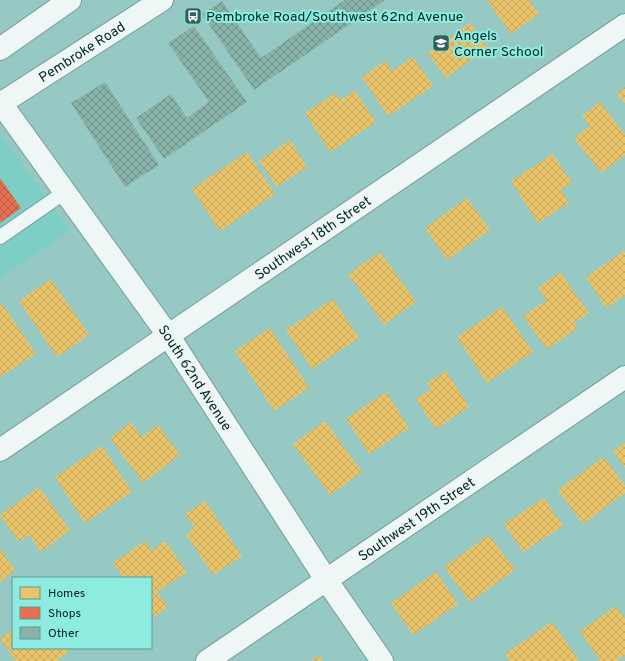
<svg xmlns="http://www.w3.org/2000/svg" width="625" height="661" viewBox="0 0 625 661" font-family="Overpass,sans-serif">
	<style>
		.built { fill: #7dcec5 }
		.homes { fill: url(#homes-cross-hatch) }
		.shops { fill: url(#shops-cross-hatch) }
		.building { fill: url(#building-cross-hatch) }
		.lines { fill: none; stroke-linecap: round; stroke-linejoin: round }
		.service-casing { stroke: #739d99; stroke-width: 16 }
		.minor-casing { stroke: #739d99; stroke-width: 24 }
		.tertiary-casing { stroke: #739d99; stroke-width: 24 }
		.secondary-casing { stroke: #739d99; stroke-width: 24 }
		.service { stroke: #eff7f6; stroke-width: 14 }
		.minor { stroke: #eff7f6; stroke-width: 22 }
		.tertiary { stroke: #eff7f6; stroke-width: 22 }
		.secondary { stroke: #eff7f6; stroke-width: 22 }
		.labels { text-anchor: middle; stroke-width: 4; stroke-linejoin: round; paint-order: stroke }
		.poi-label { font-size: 14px; fill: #002724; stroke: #8eebe0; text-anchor: start }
		.street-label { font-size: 14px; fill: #002724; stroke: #8eebe0 }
	</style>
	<defs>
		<pattern id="homes-cross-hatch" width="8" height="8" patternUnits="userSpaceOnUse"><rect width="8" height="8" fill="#e9c46a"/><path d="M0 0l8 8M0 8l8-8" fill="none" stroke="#c6a85c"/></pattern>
		<pattern id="shops-cross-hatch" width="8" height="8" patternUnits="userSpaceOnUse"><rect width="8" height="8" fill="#e76f51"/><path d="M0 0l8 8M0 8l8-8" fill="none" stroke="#b95b43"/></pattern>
		<pattern id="building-cross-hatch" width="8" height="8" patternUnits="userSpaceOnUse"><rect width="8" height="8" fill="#89b3a9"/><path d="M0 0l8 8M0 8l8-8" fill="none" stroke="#6e9289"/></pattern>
	</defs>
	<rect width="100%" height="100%" fill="#96c9c3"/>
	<path class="built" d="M0,134L70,231L0,278Z"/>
	<path class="homes" d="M487,0H529L539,14L511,34Z
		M470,23L488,47L446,78L428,53Z
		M413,57L433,86L388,116L362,77L385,61L392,71Z
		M625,87V104L617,93Z
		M355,91L376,122L330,152L305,113L336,93L340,100Z
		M600,102L625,135V155L601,173L574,138L590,126L582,116Z
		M290,140L307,167L277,187L259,161Z
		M247,152L275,194L220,231L192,189Z
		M553,154L572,183L561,190L569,203L538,223L511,181Z
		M467,198L490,230L447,260L425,228Z
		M624,251L625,253V295L606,308L586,277Z
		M380,252L416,302L384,325L348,274Z
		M560,272L589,313L574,323L577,329L547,349L523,316L547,300L538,288Z
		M51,279L89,335L57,357L19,301Z
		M333,299L359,338L312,369L286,330Z
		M0,301L36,354L0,377Z
		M502,307L533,352L487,383L457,337Z
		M270,328L309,388L274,411L235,351Z
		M446,371L469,407L436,429L416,399L431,389L427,383Z
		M386,392L409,428L369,454L346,419Z
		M325,421L362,472L330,495L293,444Z
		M131,422L142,437L158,425L180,455L143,483L110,438Z
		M625,443V468L613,451Z
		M102,446L132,492L85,523L55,477Z
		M604,457L625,486V493L583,524L558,490Z
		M39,487L70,530L41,552L29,535L19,542L0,515Z
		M544,498L563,526L523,552L504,524Z
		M205,501L242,556L213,575L186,535L195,528L185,514Z
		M489,535L515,570L470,602L444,567Z
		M145,541L151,551L165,541L187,572L157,592L168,607L152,618L151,578H124L113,563Z
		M0,548L15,571L0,582Z
		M436,572L458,604L413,635L391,603Z
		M616,606L625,619V655L616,661H600L580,631Z
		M552,622L579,661H510L505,654Z
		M13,629V648H71L72,649L56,661H16L0,639Z
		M320,656L323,661H311Z"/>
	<path class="shops" d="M0,178L21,208L0,223Z"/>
	<path class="building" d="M345,0H385L254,90L202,14L222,1L261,58Z
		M194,26L247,102L164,159L136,118L171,94L187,118L209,102L168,43Z
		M105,82L159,165L125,187L71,103Z"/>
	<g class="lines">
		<defs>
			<path id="service" d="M0,237L65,192"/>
			<g id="minor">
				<path id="s1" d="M0,450L625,25"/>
				<path id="s2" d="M207,661L625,377"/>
			</g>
			<g id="tertiary">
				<path id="s3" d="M0,102L168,335L327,581L382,661"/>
			</g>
			<g id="secondary">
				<path d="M0,49L70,0"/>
				<path id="s4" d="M0,104L162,0"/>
			</g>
		</defs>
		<use href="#service" class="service-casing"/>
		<use href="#minor" class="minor-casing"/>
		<use href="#tertiary" class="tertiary-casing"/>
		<use href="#secondary" class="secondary-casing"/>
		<use href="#service" class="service"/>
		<use href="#minor" class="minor"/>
		<use href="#tertiary" class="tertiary"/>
		<use href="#secondary" class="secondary"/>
	</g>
	<defs>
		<symbol id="bus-square" viewBox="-11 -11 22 22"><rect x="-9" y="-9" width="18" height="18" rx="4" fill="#34605c" stroke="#8eebe0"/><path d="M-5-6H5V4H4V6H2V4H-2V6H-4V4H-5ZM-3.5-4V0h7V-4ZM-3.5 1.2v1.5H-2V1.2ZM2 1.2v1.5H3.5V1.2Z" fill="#fff"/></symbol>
		<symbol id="school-square" viewBox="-11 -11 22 22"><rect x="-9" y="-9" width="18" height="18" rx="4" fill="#34605c" stroke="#8eebe0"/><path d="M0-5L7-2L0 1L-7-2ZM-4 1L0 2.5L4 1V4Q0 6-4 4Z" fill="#fff"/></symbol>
	</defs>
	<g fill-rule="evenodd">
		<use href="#bus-square" x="183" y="6" width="20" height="20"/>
		<use href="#school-square" x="431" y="33" width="20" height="20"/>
	</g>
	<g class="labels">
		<g class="poi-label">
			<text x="206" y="21">Pembroke Road/Southwest 62nd Avenue</text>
			<text x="454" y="40">Angels<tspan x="454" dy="16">Corner School</tspan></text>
		</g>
		<g class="street-label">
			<text dy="5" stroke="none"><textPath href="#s4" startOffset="97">Pembroke Road</textPath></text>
			<text dy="5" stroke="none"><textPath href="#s1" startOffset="378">Southwest 18th Street</textPath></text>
			<text dy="5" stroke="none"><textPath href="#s3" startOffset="338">South 62nd Avenue</textPath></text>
			<text dy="5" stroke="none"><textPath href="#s2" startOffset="253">Southwest 19th Street</textPath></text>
		</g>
	</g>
	<rect x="12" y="577" width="140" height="72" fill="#8eebe0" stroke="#559d95"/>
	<rect x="20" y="587" width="20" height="12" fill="#e9c46a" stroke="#559d95"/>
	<text x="48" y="597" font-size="12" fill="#002724">Homes</text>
	<rect x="20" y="607" width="20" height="12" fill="#e76f51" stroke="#559d95"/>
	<text x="48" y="617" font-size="12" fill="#002724">Shops</text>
	<rect x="20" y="627" width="20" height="12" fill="#89b3a9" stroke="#559d95"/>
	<text x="48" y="637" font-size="12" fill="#002724">Other</text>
</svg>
